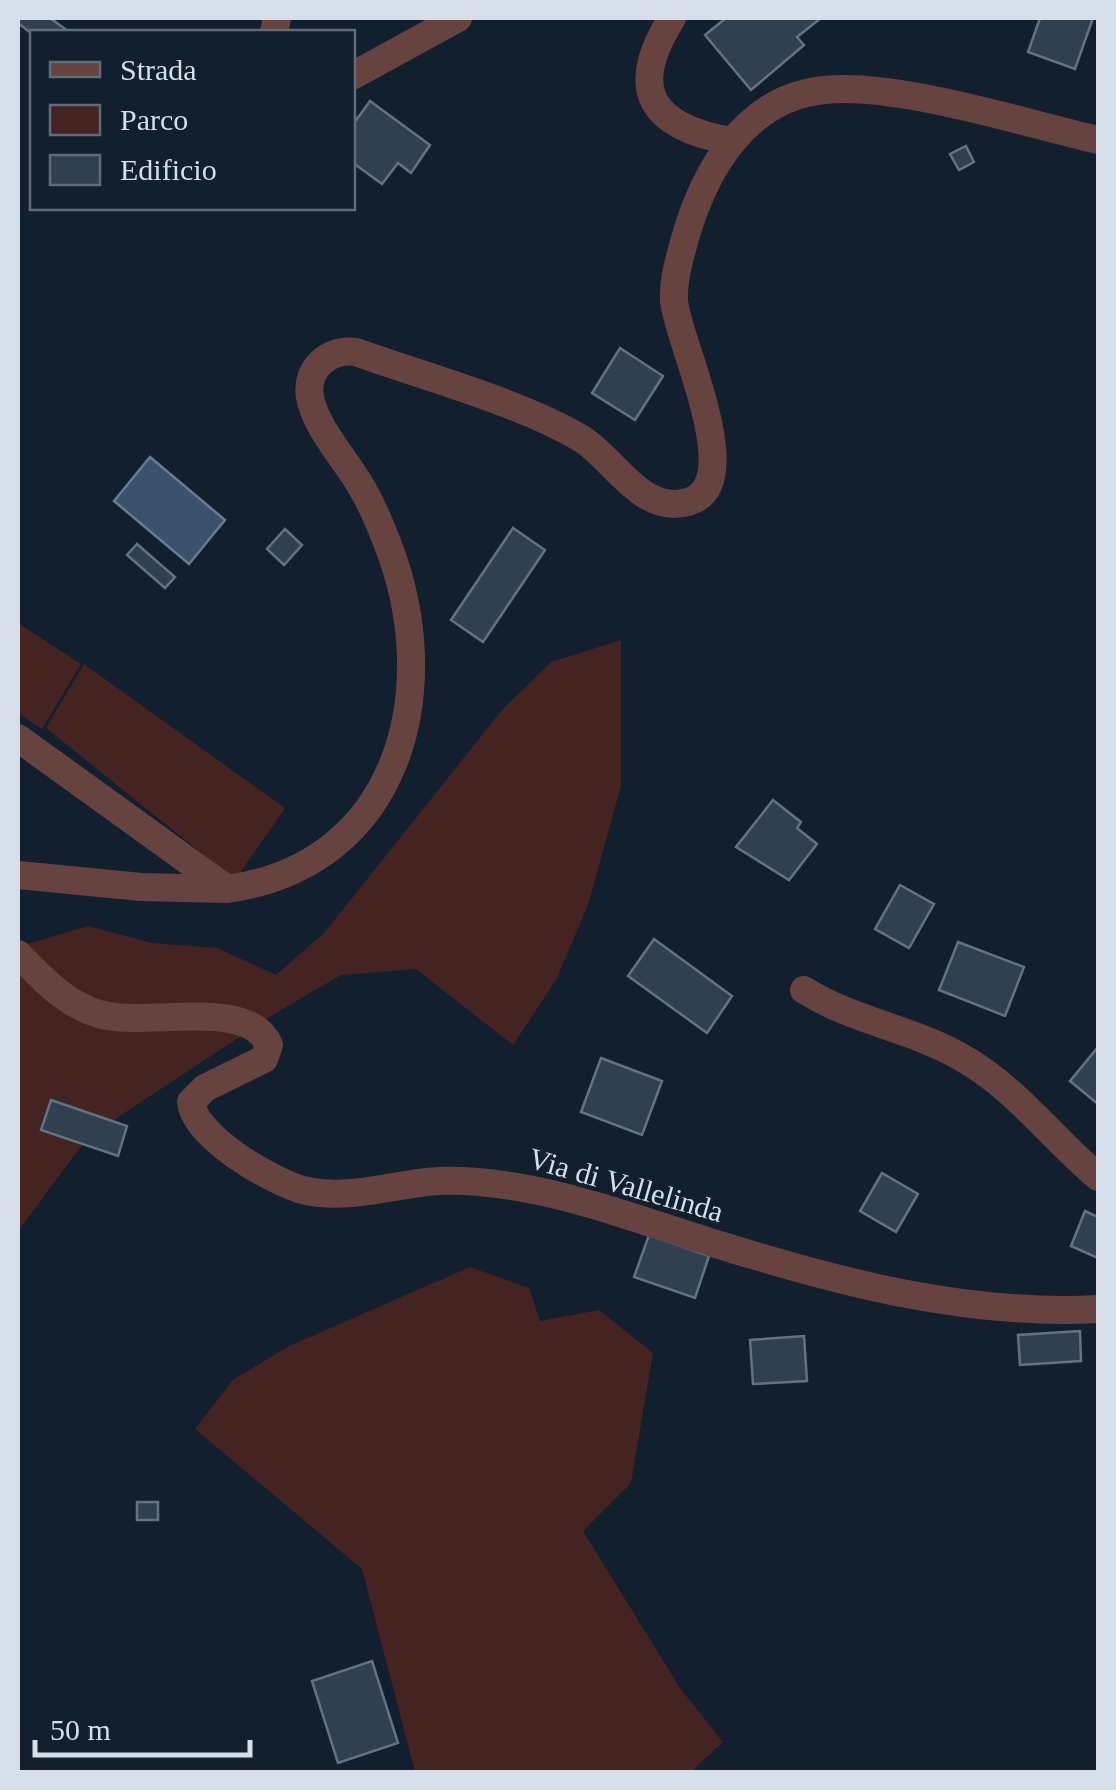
<svg xmlns="http://www.w3.org/2000/svg" width="1116" height="1790" viewBox="0 0 1116 1790" font-family="'Times New Roman',serif">
	<style>
		.green { fill: #452321 }
		.water { fill: #3a526d; stroke: #697c92; stroke-width: 2.5 }
		.building { fill: #304051; stroke: #627386; stroke-width: 2.5 }
		.lines { fill: none; stroke-linecap: round; stroke-linejoin: round }
		.minor { stroke: #674340; stroke-width: 28 }
		.labels { text-anchor: middle; stroke-width: 9; stroke-linejoin: round; paint-order: stroke }
		.street-label { font-size: 30px; fill: #d6dfe9; stroke: #111f2f }
	</style>
	<rect width="100%" height="100%" fill="#111f2f"/>
	<path class="green" d="M18,623L81,664L42,729L18,713Z
		M621,640V786L588,905L556,980L513,1045L416,969L341,975L276,1013L88,1137L18,1231V947L88,926L152,943L217,948L276,975L325,932L502,710L551,662Z
		M84,664L285,808L235,880L46,728Z
		M470,1267L529,1288L540,1321L599,1310L653,1353L631,1483L583,1531L680,1688L723,1742L691,1772H415L362,1569L195,1429L233,1380L287,1347Z"/>
	<path class="water" d="M150,457L225,520L189,564L114,501Z"/>
	<path class="building" d="M18,18H50L68,31L32,34L18,23Z
		M726,18H821L797,37L804,45L751,90L705,35Z
		M1040,18H1093L1075,69L1028,52Z
		M370,101L430,145L411,173L398,163L382,184L352,162V126Z
		M966,146L974,162L959,170L950,154Z
		M620,348L663,376L635,420L592,393Z
		M513,528L545,550L483,642L451,620Z
		M285,529L302,545L284,565L267,549Z
		M137,544L175,577L165,588L127,555Z
		M773,800L801,822L797,828L817,844L789,880L736,847Z
		M900,885L934,904L909,948L875,929Z
		M654,939L732,996L707,1033L628,976Z
		M958,942L1024,967L1005,1016L939,990Z
		M1098,1047V1104L1070,1081Z
		M601,1058L662,1081L642,1135L581,1112Z
		M51,1100L127,1126L118,1156L41,1130Z
		M882,1173L918,1194L896,1232L860,1211Z
		M1085,1211L1098,1217V1258L1071,1246Z
		M649,1235L709,1256L695,1298L634,1277Z
		M1080,1331L1081,1361L1020,1365L1018,1335Z
		M804,1336L807,1381L753,1384L750,1340Z
		M137,1502H158V1520H137Z
		M372,1661L398,1743L338,1763L312,1681Z"/>
	<g class="lines">
		<path class="minor" d="M672,18C626,91 652,127 731,141
			M274,32L277,18
			M352,76L458,18
			M18,738L227,889L141,887L18,875
			M227,889C401,865 444,689 388,545C380,524 371,502 359,483C344,458 315,426 310,397C305,368 330,348 356,352C425,377 520,402 582,439C615,460 642,515 688,502C749,485 678,343 674,301C673,280 679,261 684,242C703,173 744,98 824,90C896,82 1024,123 1098,140
			M18,954C42,978 65,1004 99,1014C145,1028 248,996 269,1045L264,1059L205,1088L191,1102C195,1137 267,1178 299,1189C339,1201 386,1187 426,1182C456,1179 487,1182 517,1187C584,1198 648,1223 713,1243C838,1282 966,1316 1098,1309
			M804,990C855,1022 915,1029 966,1060C1016,1089 1054,1140 1098,1177"/>
	</g>
	<g class="labels">
		<g class="street-label">
			<text transform="translate(626 1185) rotate(16)" y="10">Via di Vallelinda</text>
		</g>
	</g>
	<rect width="1116" height="1790" fill="none" stroke="#d6dfe9" stroke-width="40"/>
	<rect x="30" y="30" width="325" height="180" fill="#111f2f" stroke="#606c79" stroke-width="2.5"/>
	<rect x="50" y="62" width="50" height="15" fill="#674340" stroke="#606c79" stroke-width="2.5"/>
	<text x="120" y="80" font-size="30" fill="#d6dfe9">Strada</text>
	<rect x="50" y="105" width="50" height="30" fill="#452321" stroke="#606c79" stroke-width="2.5"/>
	<text x="120" y="130" font-size="30" fill="#d6dfe9">Parco</text>
	<rect x="50" y="155" width="50" height="30" fill="#304051" stroke="#606c79" stroke-width="2.5"/>
	<text x="120" y="180" font-size="30" fill="#d6dfe9">Edificio</text>
	<path d="M35 1740v15h215v-15" fill="none" stroke="#d6dfe9" stroke-width="5"/>
	<text x="50" y="1740" font-size="30" fill="#d6dfe9" stroke="#111f2f" stroke-width="8" paint-order="stroke">50 m</text>
</svg>
